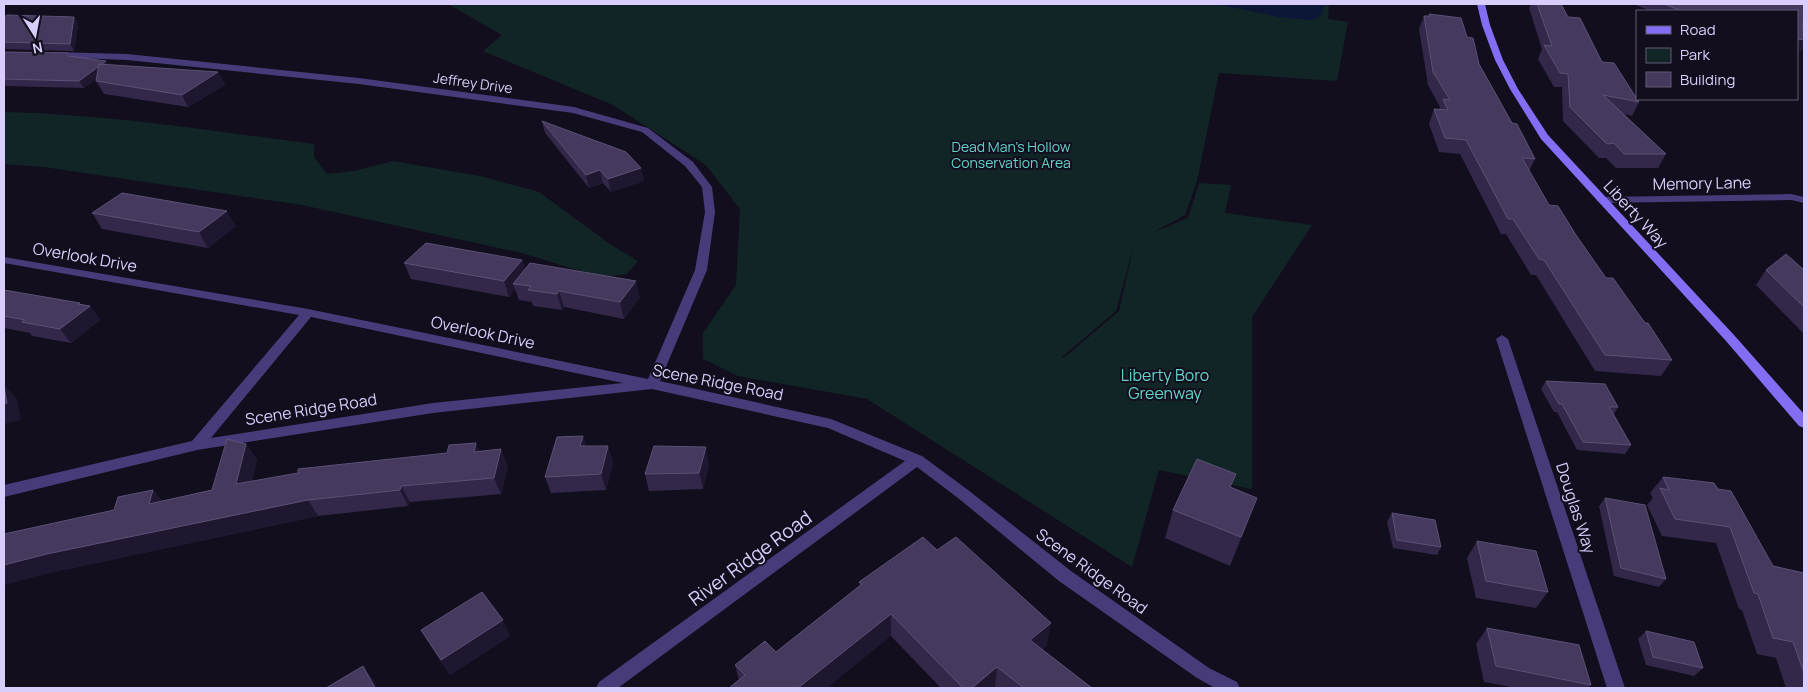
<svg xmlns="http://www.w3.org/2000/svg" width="1808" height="692" viewBox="0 0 1808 692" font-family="Manrope,sans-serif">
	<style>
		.green { fill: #112527; fill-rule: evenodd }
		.water { fill: #0c1637 }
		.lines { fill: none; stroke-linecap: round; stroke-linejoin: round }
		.street { fill: #473c79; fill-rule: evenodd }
		.secondary { fill: #836df3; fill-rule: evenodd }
		.wall { fill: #33284a }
		.shaded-wall { fill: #1f1630 }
		.building { fill: #45395d; stroke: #5c5176 }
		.labels { text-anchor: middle; stroke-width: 4; stroke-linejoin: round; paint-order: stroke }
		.far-street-label { font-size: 14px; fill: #d9cefb; stroke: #120e1d }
		.far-park-label { font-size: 14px; fill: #61d4c8; stroke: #120e1d }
		.street-label { font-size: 16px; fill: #d9cefb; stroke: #120e1d }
		.park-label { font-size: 16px; fill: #61d4c8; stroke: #120e1d }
		.near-street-label { font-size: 19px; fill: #d9cefb; stroke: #120e1d }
	</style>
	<rect width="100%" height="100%" fill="#120e1d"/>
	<path class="green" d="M448,4H1329L1328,19L1348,22L1337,81L1219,73L1197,181L1185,215L1152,233L1188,218L1199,183L1231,185L1225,213L1312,225L1252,317V489L1159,470L1132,567L867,399L738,376L703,359V333L736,285L740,209L706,165L613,105L483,51L502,35ZM1135,241L1119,311L1064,358L1062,357L1116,311Z
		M4,112C108,114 211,131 314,144V157L327,174L354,171L393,161L480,176L539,192L610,244L638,261L627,274L600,277L522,253L302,205L44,167L4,164Z"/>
	<path class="water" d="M1216,4H1324L1325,6L1319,18L1311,20L1279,17Z"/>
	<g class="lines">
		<path class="street" d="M54,52L127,54L359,78L574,107L648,128L693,162L712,187L715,212L707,270L660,381L831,419L922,456L968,490L1071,571L1209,668L1237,682L1240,688H1215L1197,678L1059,581L958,498L917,467L618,688H596L599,682L905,461L828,428L652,389L433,413L197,450L4,497V485L192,441L299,315L4,263V257L308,309L648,379L695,270L705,212L702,187L685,166L642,132L573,113L359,84L127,60L51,57L50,55ZM311,317L623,383L433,403L211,438Z
			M1791,194L1804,197V203L1791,200L1601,203L1596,200L1601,197Z
			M1502,335L1508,339L1625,688H1607L1496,339Z"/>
		<path class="secondary" d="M1477,4H1485L1490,25L1503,60L1518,89L1548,135L1734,335L1804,414V428L1799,426L1726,341L1541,139L1510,89L1495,60L1482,25Z"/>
	</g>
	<path class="wall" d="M1531,4H1561L1568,17L1602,62L1639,102L1632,116L1624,114L1666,154L1658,168H1616L1606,158H1599L1563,121L1562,87H1554L1538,59L1542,49L1529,8Z
		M1636,4H1804V50L1797,51V11H1650L1636,5Z
		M1429,14L1467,37L1479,64L1512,123L1535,159L1529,171L1549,205L1576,235L1606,278L1645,323L1672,360L1661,376L1595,371L1536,275H1531L1506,234H1501L1460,154L1439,152L1429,124L1434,109L1439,110L1440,107L1428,85L1419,29L1424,16H1429Z
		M4,17H74L78,24L74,51L4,49Z
		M4,52L68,53L70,56L108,65L218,72L225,85L188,107L104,94L96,81L97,78L84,88L4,86Z
		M542,121L641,168L644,181L611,192L603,183L589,188L545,133Z
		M92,213L236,226L208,248L102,229Z
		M522,260L525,269L640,297L624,319L564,307L562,310L533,306L532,302L519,300L515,289L509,297L411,279L404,263Z
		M1766,270H1804V334L1756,285Z
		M4,290L90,306L100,320L71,343L32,336L30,333L4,328Z
		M1546,381L1618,407L1614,414L1631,445L1625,454L1577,450L1557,412H1554L1541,389Z
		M583,436L586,446H608L613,463L606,490L551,493L545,477Z
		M246,444L257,460L252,481L480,451L508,466L501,494L410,502L408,506L318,516L63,570L114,510L153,490L162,501L212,490Z
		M709,464L703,489L649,491L645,474Z
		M1663,477L1718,489L1773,566L1804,573V688H1786L1776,658L1757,654L1742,610L1739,609L1716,543L1662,536L1647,505L1653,498L1650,493Z
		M1231,487L1246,527L1230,566L1165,538L1173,510Z
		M1605,498L1666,579L1659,587L1614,576L1599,506Z
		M1392,513L1441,547L1437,555L1393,548L1387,522Z
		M1477,541L1548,592L1536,608L1476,598L1467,558Z
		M937,550L1047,645L1042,650L1092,688H941L891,636L739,680L735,665L776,652L860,586L859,582Z
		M1487,628L1591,685L1588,688H1517L1484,682L1476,644Z
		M421,630L510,636L450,675L431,646Z
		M1646,631L1703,668L1694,676L1646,665L1638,639Z"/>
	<path class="shaded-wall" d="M74,17L78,24L74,51L70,44Z
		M1804,39V50L1797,51V40Z
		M106,61L110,69L84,88L79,81Z
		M218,72L225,85L188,107L182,95Z
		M641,168L644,181L611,192L608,179Z
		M600,170L603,183L589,188L586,175Z
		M227,211L236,226L208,248L199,232Z
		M522,260L527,276L513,284L515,289L509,297L504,281Z
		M636,281L640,297L624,319L620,302Z
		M559,291L564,307L562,310L557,294Z
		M80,303L85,310L90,306L100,320L71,343L60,329Z
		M4,384L17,399L21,420L4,424Z
		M583,436L588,453L580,446Z
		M476,443L483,459L474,452Z
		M246,444L257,460L247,500L236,484Z
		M608,446L613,463L606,490L601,474Z
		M706,447L709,464L703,489L699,473Z
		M501,449L508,466L501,494L494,478Z
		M401,486L410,502L408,506L400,490Z
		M153,490L166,507L149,504Z
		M1257,498L1246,527L1230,566L1241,537Z
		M308,500L318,516L63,570L4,585V565L47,554Z
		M891,614V636L827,688H798Z
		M503,620L510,636L450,675L441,660Z
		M1051,623L1047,645L1027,663L1030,640Z
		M363,666L374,681L378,688H375Z
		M997,667L995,688H972Z"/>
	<path class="building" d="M1537,4H1561L1568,17L1580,18L1602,62L1614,63L1639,102L1603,95L1666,154H1624L1614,143L1607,144L1570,107L1568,74L1560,73L1544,45L1552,46Z
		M1665,4H1804V23L1803,22V30H1804V39L1797,40V11H1681Z
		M1429,14L1461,18L1467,37L1473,38L1479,64L1512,123L1517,124L1535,159L1522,158L1549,205L1558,206L1576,235L1606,278H1613L1645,323H1648L1672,360L1605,355L1544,260L1539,259L1513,219H1508L1466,140L1445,138L1434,109L1448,110L1443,99L1450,100L1433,72L1424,16H1430Z
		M7,15L74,17L70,44L4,42V17Z
		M4,52L68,53V56L106,61L101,65L99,64L98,67L79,81L4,79Z
		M99,64L218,72L182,95L96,81Z
		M542,121L626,152L641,168L608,179L600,170L586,175Z
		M122,193L227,211L199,232L92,213Z
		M426,243L522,260L504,281L404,263Z
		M1786,254L1804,270V307L1766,270Z
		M530,263L636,281L620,302L559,291L557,294L528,290L531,286L513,284Z
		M4,290L80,303L78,304L90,306L60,329L22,322L25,320L4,316Z
		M1546,381L1605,384L1618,407H1609L1631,445L1583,442L1562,404H1559Z
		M4,387L7,403L4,404Z
		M583,436L580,446H608L601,474L545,477L557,437Z
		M227,439L246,444L236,484L298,473V469L447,453L449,445L476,443L474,452L501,449L494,478L401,486L400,490L308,500L47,554L4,565V534L114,510L118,497L153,490L149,504L212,490Z
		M654,446L706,447L699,473L645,474Z
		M1197,459L1236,474L1230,487L1257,498L1241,537L1173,510Z
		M1663,477L1714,483L1718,489L1731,491L1773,566L1804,573V673L1793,642L1773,638L1758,594L1754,593L1730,527L1675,519L1660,488L1669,490Z
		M1605,498L1645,505L1666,579L1621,568Z
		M1392,513L1435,520L1441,547L1397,540Z
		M923,537L937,550L956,537L1051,623L1030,640L1092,688H1024L997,667L972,688H963L891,614L798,688H729L745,675L735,665L765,641L776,652L862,584L859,582Z
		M1477,541L1536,551L1548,592L1486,581Z
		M482,592L503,620L441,660L421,630Z
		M1487,628L1579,645L1591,685L1496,666Z
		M1646,631L1694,642L1703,668L1653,657Z
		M363,666L375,688H326Z"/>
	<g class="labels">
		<g class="far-street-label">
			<text transform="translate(473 83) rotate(8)" y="5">Jeffrey Drive</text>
		</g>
		<g class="far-park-label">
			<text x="1011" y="152">Dead Man's Hollow<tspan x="1011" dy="16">Conservation Area</tspan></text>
		</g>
		<g class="street-label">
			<text transform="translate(1702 183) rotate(-1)" y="6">Memory Lane</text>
			<text transform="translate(1636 214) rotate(47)" y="6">Liberty Way</text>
			<text transform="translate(85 257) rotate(10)" y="6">Overlook Drive</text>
			<text transform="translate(483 332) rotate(12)" y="6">Overlook Drive</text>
			<text transform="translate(718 382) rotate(11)" y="6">Scene Ridge Road</text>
			<text transform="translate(311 409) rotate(-9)" y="6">Scene Ridge Road</text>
			<text transform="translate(1576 508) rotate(72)" y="6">Douglas Way</text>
			<text transform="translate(1092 571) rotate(36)" y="6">Scene Ridge Road</text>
		</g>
		<g class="park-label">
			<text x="1165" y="381">Liberty Boro<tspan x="1165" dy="18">Greenway</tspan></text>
		</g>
		<g class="near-street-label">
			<text transform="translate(750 558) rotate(-36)" y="7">River Ridge Road</text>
		</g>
	</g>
	<rect width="1808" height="692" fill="none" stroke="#d9cefb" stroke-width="10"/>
	<rect x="1636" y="10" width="162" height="90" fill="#120e1d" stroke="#625b76"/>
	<rect x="1646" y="26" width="25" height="8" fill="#836df3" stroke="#625b76"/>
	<text x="1680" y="35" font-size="15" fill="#d9cefb">Road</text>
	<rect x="1646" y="48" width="25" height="15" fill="#112527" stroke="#625b76"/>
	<text x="1680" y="60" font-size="15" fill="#d9cefb">Park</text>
	<rect x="1646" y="72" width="25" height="15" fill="#45395d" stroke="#625b76"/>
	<text x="1680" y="85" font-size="15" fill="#d9cefb">Building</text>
	<g transform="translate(35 35) rotate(169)" stroke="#120e1d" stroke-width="4" paint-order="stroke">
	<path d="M0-4L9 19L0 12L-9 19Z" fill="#d9cefb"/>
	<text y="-8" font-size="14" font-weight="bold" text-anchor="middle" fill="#d9cefb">N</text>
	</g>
</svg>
